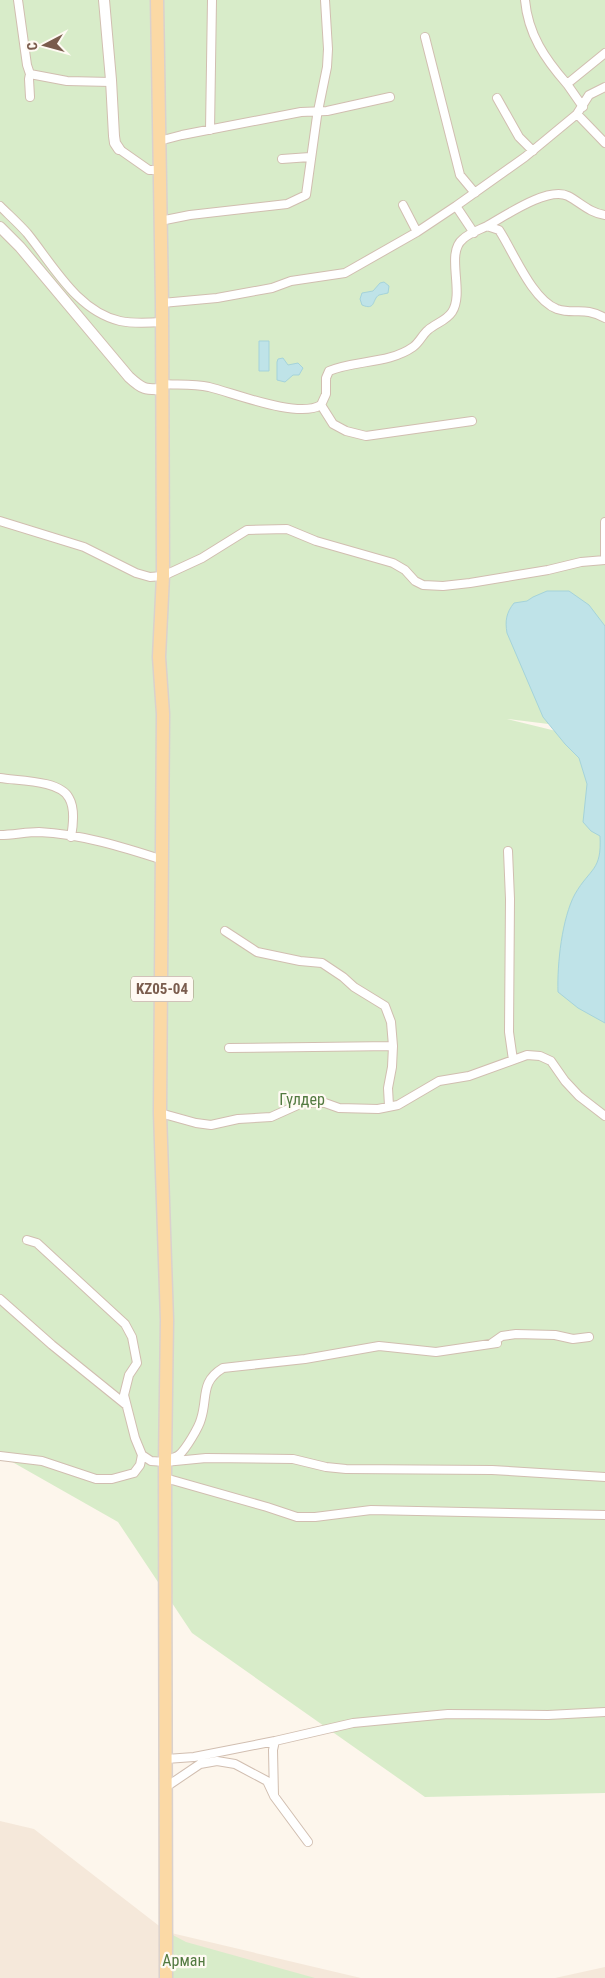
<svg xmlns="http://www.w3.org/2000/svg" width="605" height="1978" viewBox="0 0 605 1978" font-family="'Roboto Condensed',sans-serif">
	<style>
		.residential { fill: #f5e8da }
		.green { fill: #d8ecc9 }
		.water { fill: #bfe3e8; stroke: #a5d3da }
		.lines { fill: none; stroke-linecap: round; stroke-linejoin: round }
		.minor-casing { stroke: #d1beb0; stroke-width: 10 }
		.tertiary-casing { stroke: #d1beb0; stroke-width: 12 }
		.primary-casing { stroke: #dad1cd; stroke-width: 15 }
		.minor { stroke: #fff; stroke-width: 8 }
		.tertiary { stroke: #fff; stroke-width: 10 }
		.primary { stroke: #fbd9a5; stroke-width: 12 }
		.labels { text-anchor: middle; stroke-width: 4.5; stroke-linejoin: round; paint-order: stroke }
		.shield { fill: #fffaf3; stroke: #a28b7f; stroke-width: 1 }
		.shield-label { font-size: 15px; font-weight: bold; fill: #7a5c4d }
		.park-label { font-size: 16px; fill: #537a41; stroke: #fffaf3 }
	</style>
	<rect width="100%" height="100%" fill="#fdf6ec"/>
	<path class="residential" d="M0,1821L34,1829L167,1932L361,1978H0Z
		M605,1967V1978H555Z"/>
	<path class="green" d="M0,0H605V731L507,719L605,743V1793L425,1797L192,1633L118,1522L0,1455Z
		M167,1932L186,1942L315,1978H166Z"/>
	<path class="water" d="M384,282L389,286L388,293C385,294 382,294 379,295C372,299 376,311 362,305L360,299L362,293L373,291L380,283Z
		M259,341H269V371H259Z
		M283,358L288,365L298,363L303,368L299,375H293L285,382L277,380V362L278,359Z
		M547,591H569L589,605L605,626V1023L578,1008L558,992C557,964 562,918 575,894C590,868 602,871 600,836L591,831L583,822L587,784L579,758L565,744L543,717L507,633C505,621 506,613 514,603L527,601L533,597Z"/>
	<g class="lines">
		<defs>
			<path id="minor" d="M18,0L27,65L30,74L67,81L111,82
				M525,0C528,34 545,59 567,84
				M425,37L460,175L475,193
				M30,74L29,79L30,97
				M605,87L589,95L577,114L605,143
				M497,98L519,137L533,151
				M583,107L567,84L605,53
				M210,130L212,0
				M159,141L182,135L301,112L327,111L390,97
				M119,149L149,170H160
				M282,159L310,157
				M403,205L417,232
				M0,206C9,215 19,224 27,233C53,265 77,311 120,321C134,324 148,323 162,322
				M456,206L474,233
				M605,215C590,213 581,203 568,196C548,186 505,216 487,226L499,230C513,251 532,300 557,309C575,315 584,306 605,318
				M160,221L190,215L287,204L306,195L317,116L327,67L328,49L325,0
				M162,303L217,298L272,288L291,281L345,273L417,232L456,206L525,157L577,114
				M162,384C177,385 194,384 209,387C234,393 298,419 321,405L333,424L346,431L366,436L472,421
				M321,405L326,394V378L329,371C355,360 389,364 413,347C420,342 422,335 428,330C436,323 446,321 452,312C465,292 445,253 463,239C469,233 479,230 487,226
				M0,521L84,547L136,573L150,577L163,576L202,558L247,530L287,529L316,541L393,563L405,570L415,581L423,585L443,586L470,583L548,570L581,562L605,560
				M605,560V522
				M0,778C18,781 60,780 69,798C75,808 73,826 71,837
				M0,835C13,835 26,832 39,832C81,834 123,847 163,860
				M508,851L510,899L509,1032L513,1060
				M225,931L257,952L300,961L322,963L343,977L354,987L385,1006L391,1022L393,1046L392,1067L388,1088L389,1106
				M229,1048L393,1046
				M160,1113L196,1123L211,1125L238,1119L271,1117L300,1104L309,1103H325L339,1108L378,1109L398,1105L439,1081L469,1076L527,1055L540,1056L551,1061L565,1081L579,1096L605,1116
				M0,1299L52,1345L125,1404
				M492,1343L502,1336L516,1334L555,1335L573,1339L589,1337
				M142,1455L151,1461L165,1462L206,1458L293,1459L326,1467L346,1469L492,1470L605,1477
				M0,1456L42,1461L96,1479H112L134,1473L140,1465L142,1455L135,1438L124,1395L129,1375L137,1363L132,1337L125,1324L37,1243L27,1240
				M169,1460C172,1458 176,1457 179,1455C186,1449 199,1427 201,1419C208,1397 200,1382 223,1368L305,1359L379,1346L436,1352L497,1343
				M165,1478L267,1507L297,1517H315L371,1510L605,1515
				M166,1759L194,1757L275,1741
				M166,1787L200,1764L217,1761L235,1764L267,1781L274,1796L308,1842
				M274,1796L273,1750L275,1741L353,1723L448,1714L548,1715L605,1712"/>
			<path id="tertiary" d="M104,0L111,80L114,136L115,143L119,149
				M0,227L20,247L129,377C142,389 145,390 163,389"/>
			<path id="primary" d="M157,0L162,303L163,576L159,657L163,714L160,1113L167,1320L165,1462L166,1978"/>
		</defs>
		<use href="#minor" class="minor-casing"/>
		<use href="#tertiary" class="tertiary-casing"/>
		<use href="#primary" class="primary-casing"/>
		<use href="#minor" class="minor"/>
		<use href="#tertiary" class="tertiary"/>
		<use href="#primary" class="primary"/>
	</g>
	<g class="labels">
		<rect class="shield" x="131" y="976.5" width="62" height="25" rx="4"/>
		<g class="shield-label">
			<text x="162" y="994">KZ05-04</text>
		</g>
		<g class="park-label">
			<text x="302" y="1105">Гүлдер</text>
			<text x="184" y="1966">Арман</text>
		</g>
	</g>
	<g transform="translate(45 45) rotate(264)" stroke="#fffaf3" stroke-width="4" paint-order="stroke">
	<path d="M0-4L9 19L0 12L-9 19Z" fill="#7a5c4d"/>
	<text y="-8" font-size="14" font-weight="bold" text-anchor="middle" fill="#7a5c4d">С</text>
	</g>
</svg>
